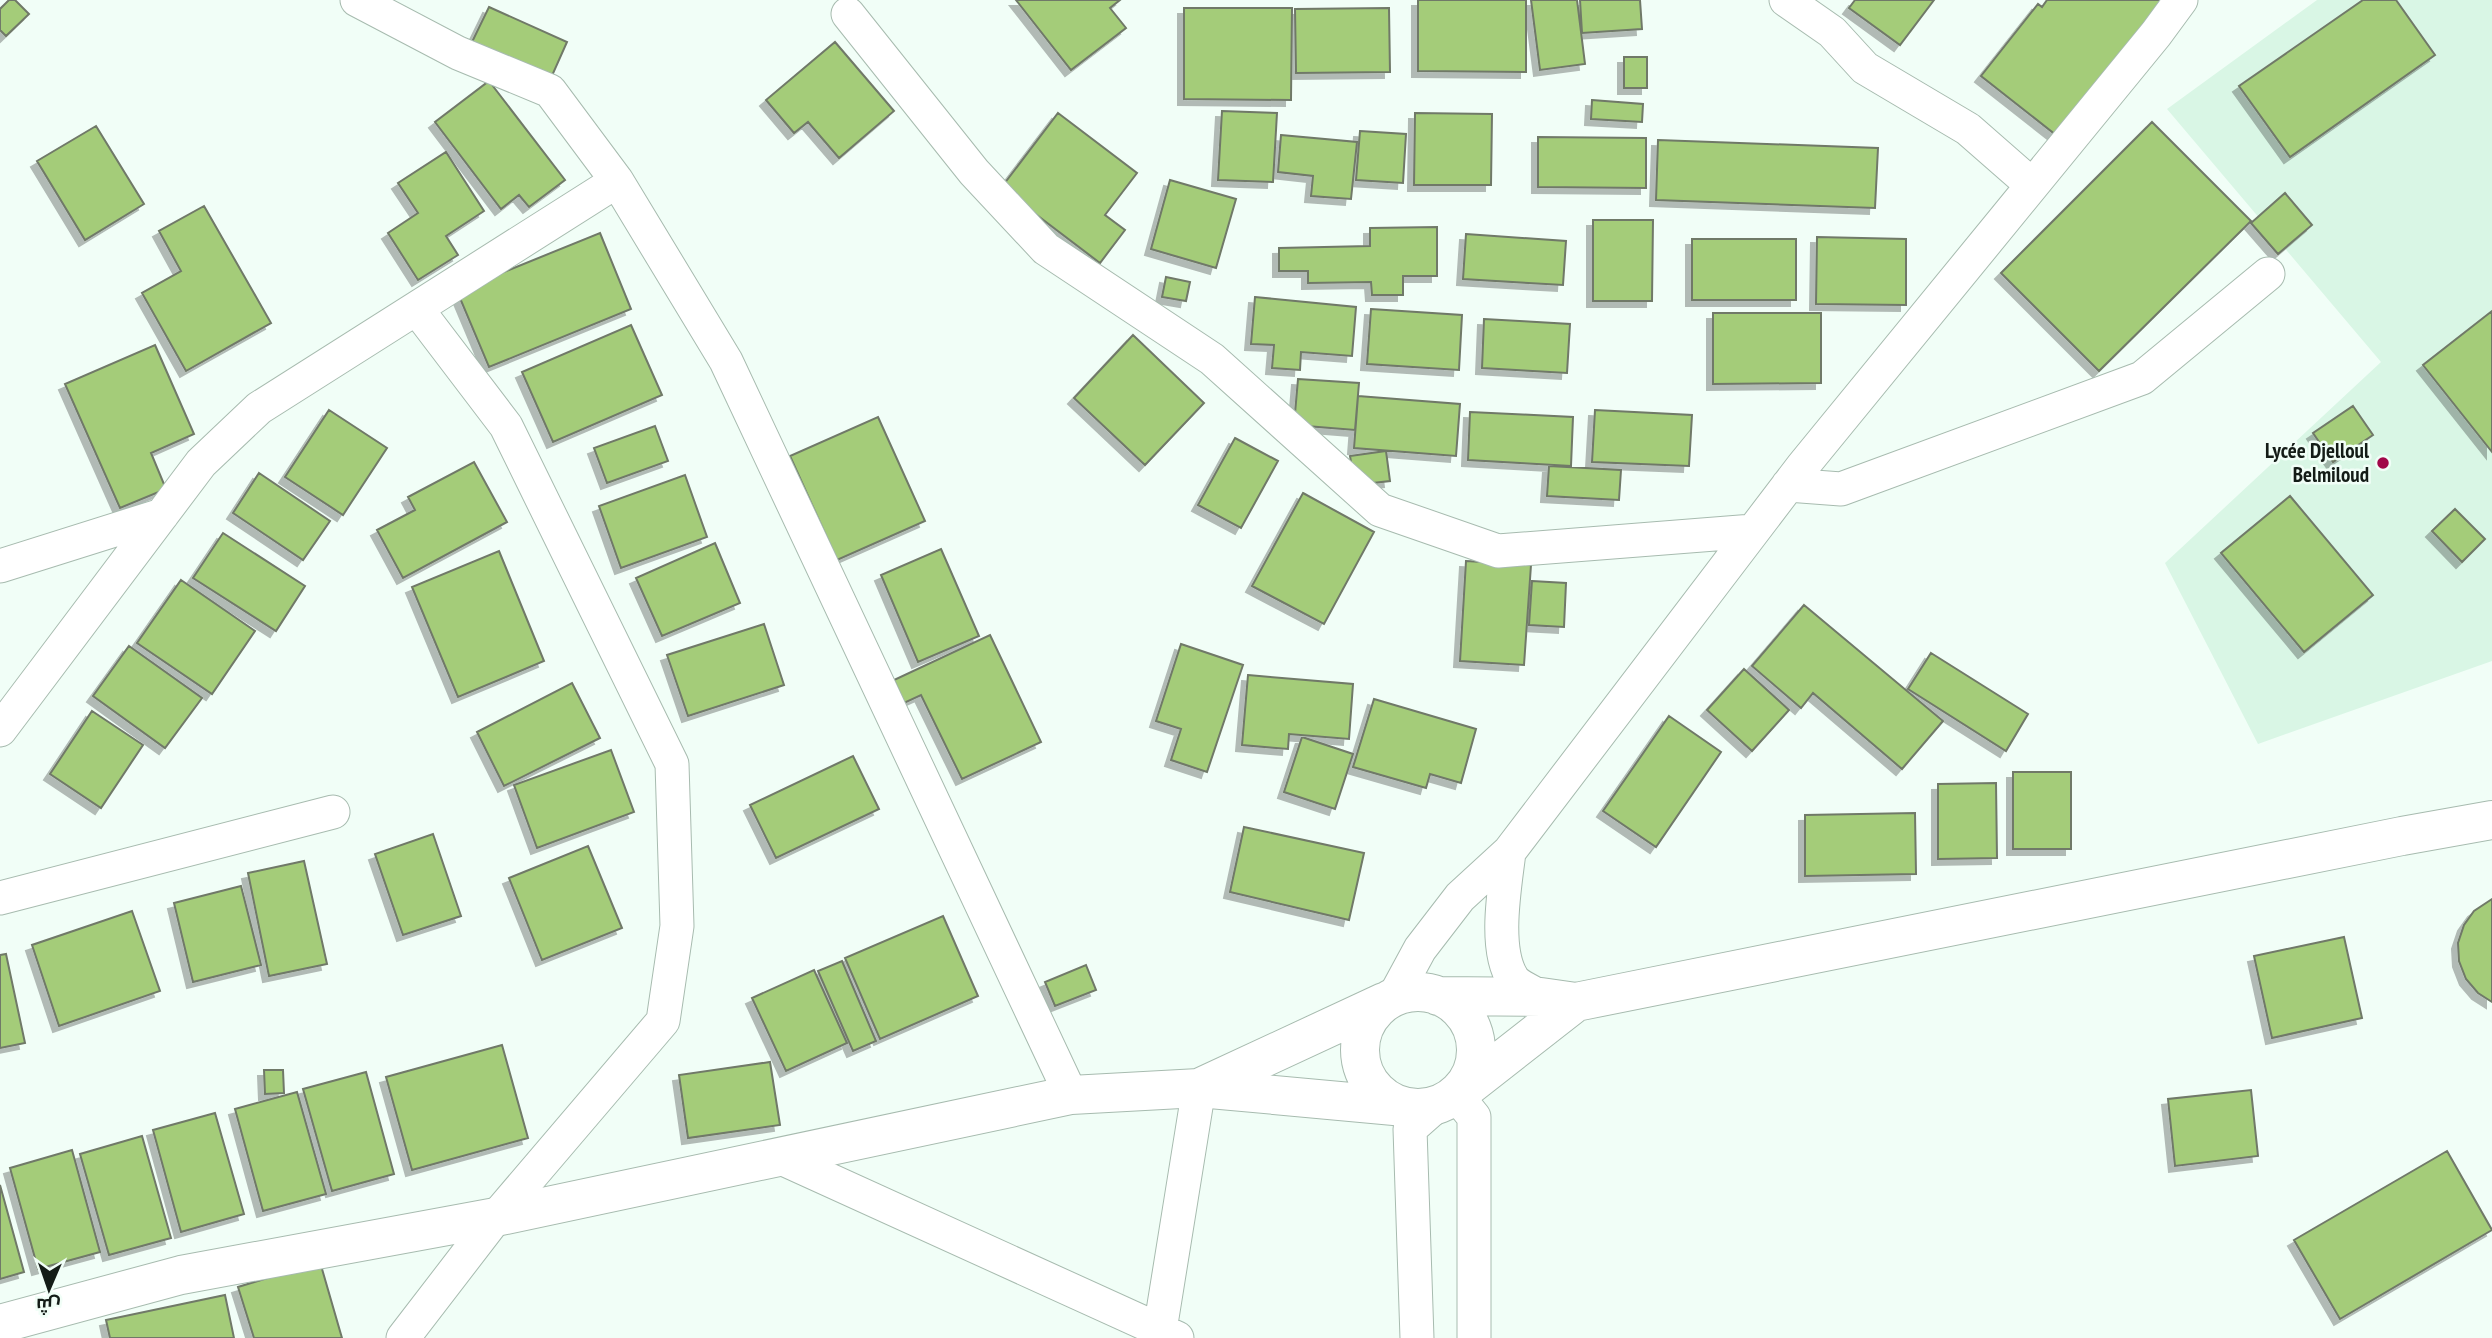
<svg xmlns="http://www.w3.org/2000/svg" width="2492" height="1338" viewBox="0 0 2492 1338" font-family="'PT Sans Narrow',Cairo,sans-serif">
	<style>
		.built { fill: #d9f6e5 }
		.building { fill: #a4cc79; stroke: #707968; stroke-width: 2; filter: url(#shadow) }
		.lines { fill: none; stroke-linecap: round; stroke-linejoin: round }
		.street-casing { stroke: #a7bbaf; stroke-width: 35 }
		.primary-casing { stroke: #a7bbaf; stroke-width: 40 }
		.street { stroke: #fff; stroke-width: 33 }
		.primary { stroke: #fff; stroke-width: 38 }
		.poi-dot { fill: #a10748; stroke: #f1fef7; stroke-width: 2.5 }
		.labels { text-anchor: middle; stroke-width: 5; stroke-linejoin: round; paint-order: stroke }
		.poi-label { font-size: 21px; font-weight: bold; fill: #141c17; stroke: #f1fef7; text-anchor: end }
	</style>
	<defs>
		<filter id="shadow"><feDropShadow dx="-6" dy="6" stdDeviation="0" flood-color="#0004"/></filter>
	</defs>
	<rect width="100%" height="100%" fill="#f1fef7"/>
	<path class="built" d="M2317,0H2492V661L2258,744L2165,563L2381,362L2167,109Z"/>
	<path class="building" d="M9,0H15L29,14L6,36L0,30V9Z
		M1016,0H1120L1110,8L1126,28L1071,70Z
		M1418,0H1526V72L1418,71Z
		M1531,0H1577L1585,64L1540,70Z
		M1580,0H1640L1642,29L1582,33Z
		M1855,0H1934L1900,45L1849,8Z
		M2047,0H2163L2056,135L1981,76L2038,4L2042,7Z
		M2363,0H2396L2435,55L2290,157L2239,86Z
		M489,7L567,42L551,78L472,42Z
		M1184,8H1292L1291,100L1184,99Z
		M1389,8L1390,72L1296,73L1295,9Z
		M835,42L894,111L839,158L808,122L794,133L766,100Z
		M1624,57H1647V88H1624Z
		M489,81L565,180L529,207L519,195L501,209L435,122Z
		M1592,100L1643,104L1642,122L1591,119Z
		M1222,111L1277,113L1273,182L1218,180Z
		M1058,113L1137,173L1105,215L1125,230L1100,263L1001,188Z
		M1415,113L1492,114L1491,185H1414Z
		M2152,122L2251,221L2099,371L2001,273Z
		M96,126L144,204L85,240L37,161Z
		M1360,131L1406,134L1403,183L1356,180Z
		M1281,135L1357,142L1351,199L1311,196L1313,176L1278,172Z
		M1538,137L1646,138V188L1538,187Z
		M1658,140L1878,148L1875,208L1656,200Z
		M446,152L484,211L446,236L458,255L418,280L388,233L418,213L398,183Z
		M1170,180L1236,199L1216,268L1151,249Z
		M2285,193L2312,225L2278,254L2251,223Z
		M204,206L271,323L186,371L142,293L181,271L159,231Z
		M1593,220H1653L1652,301H1593Z
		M1437,227V276H1403V295H1372L1371,282L1308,283V271H1279V248L1370,246V228Z
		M600,233L631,309L489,367L457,291Z
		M1466,234L1566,241L1563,285L1463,279Z
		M1817,237L1906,239V305L1816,304Z
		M1692,239H1796V300H1692Z
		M1166,277L1190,282L1186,301L1162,297Z
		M1255,297L1356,307L1352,356L1301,352L1300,370L1272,368L1274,345L1251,344Z
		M1371,309L1462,315L1459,370L1367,364Z
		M2492,311V452L2423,365Z
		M1713,313H1821V383L1713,384Z
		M1484,319L1570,324L1567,373L1482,368Z
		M631,325L662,395L553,442L522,372Z
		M1133,335L1204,403L1145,465L1074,398Z
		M155,345L194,434L151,453L166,489L120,508L65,384Z
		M1298,379L1359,383L1355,430L1294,425Z
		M1358,396L1460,404L1456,456L1354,448Z
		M2353,406L2373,435L2333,462L2313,433Z
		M329,410L387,448L343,515L285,477Z
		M1595,410L1692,415L1689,466L1592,462Z
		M1470,412L1573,417L1571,466L1468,460Z
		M878,417L925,521L837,560L790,456Z
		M655,426L668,461L607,483L594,448Z
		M1235,438L1278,461L1241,528L1198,505Z
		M1386,451L1390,481L1355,485L1350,456Z
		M474,462L507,522L403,578L377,530L415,510L408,497Z
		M1549,466L1621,470L1619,500L1547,496Z
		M259,473L330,521L303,560L233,513Z
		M685,475L707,537L621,568L599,506Z
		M1303,493L1374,532L1324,624L1252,586Z
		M2290,496L2373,595L2304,652L2221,553Z
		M2455,509L2485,539L2462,562L2432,531Z
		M223,533L305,586L276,631L193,578Z
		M715,543L740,603L662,636L636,578Z
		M941,549L979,636L918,662L881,575Z
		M499,551L544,661L458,697L412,587Z
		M1466,561L1531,565L1524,665L1460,661Z
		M181,580L255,631L212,694L137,643Z
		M1532,581L1566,583L1564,627L1529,625Z
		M1804,605L1943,721L1902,769L1813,693L1801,708L1752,666Z
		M764,624L784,685L688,716L667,655Z
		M990,635L1041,742L962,779L921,695L904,703L894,680Z
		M1181,644L1243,665L1207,772L1171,760L1181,729L1156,721Z
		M129,646L202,698L165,748L93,696Z
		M1931,653L2028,714L2006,751L1908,689Z
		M1744,669L1789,710L1752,751L1707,710Z
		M1248,675L1353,684L1349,739L1289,734L1288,749L1242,745Z
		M572,683L600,738L504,786L477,732Z
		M1374,699L1476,729L1461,783L1430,774L1426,788L1353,767Z
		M92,711L143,745L101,808L50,774Z
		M1669,716L1721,752L1656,847L1603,811Z
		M1302,737L1353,754L1335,809L1284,792Z
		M611,750L634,812L537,848L514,785Z
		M853,756L879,809L776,858L750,805Z
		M2013,772H2071V849H2013Z
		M1996,783L1997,858L1938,859V784Z
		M1915,813L1916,874L1805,876V815Z
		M1244,827L1364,853L1349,920L1230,892Z
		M433,834L461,916L403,935L375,854Z
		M588,846L622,928L542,960L509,878Z
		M304,861L327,964L269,976L248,873Z
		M241,886L261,965L193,982L174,903Z
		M2492,899V1002L2478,993L2466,979L2459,961L2458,943L2464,925L2474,911Z
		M132,911L160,991L59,1026L32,945Z
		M943,916L978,996L880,1039L845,958Z
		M2344,937L2362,1018L2272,1038L2254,956Z
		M6,954L25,1043L0,1048V955Z
		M842,961L876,1041L853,1051L818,971Z
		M1086,965L1096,990L1055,1006L1045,982Z
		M814,970L847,1043L786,1071L752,998Z
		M502,1045L528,1138L412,1170L386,1077Z
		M770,1062L780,1125L688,1138L679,1075Z
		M264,1070H283L284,1093L265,1094Z
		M366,1072L394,1174L332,1191L303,1089Z
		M2251,1090L2258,1156L2175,1166L2168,1099Z
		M297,1092L326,1194L263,1211L235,1109Z
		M215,1113L244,1214L181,1232L153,1130Z
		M142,1136L171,1238L109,1255L80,1154Z
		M72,1150L100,1252L38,1269L10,1168Z
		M2447,1151L2492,1230L2340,1319L2294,1240Z
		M0,1185L24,1272L0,1279Z
		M320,1262L342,1338H254L238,1287Z
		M225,1295L234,1338H110L106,1320Z"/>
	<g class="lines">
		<defs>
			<path id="street" d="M357,0L458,53L550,91L617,181
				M1786,0L1832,32L1865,68L1968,129L2032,185
				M848,14L974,172L1046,249L1212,359L1380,510L1498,551L1753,531
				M1788,485L1841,489L2142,378L2268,274
				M0,566L162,515
				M0,730L201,463L259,408L617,181L726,361L1071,1095
				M1509,852C1505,886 1493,949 1513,979C1518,986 1533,992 1541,997
				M0,898L333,812
				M1394,997L1420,949L1460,897L1509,852L1802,467L2156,34L2181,0
				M1457,1096L1474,1117V1338
				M779,1157L1177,1338
				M1160,1330L1199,1088
				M403,1338L496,1217L663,1021L677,926L672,764L506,426L417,309
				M1417,1338L1410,1129L1436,1106"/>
			<path id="primary" d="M1360 1050a58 58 0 1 1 116 0a58 58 0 1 1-116 0Z
				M1438,996L1541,997L1576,1002L2402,836L2492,820
				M1201,1087L1384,1002
				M1461,1092L1576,1002
				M0,1324L181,1275L496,1217L1071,1095L1199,1088L1405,1107"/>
		</defs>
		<use href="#street" class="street-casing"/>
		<use href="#primary" class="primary-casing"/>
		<use href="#street" class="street"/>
		<use href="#primary" class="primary"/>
	</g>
	<circle class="poi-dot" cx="2383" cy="463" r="7"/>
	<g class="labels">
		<g class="poi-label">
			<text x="2369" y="458">Lycée Djelloul<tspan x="2369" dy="24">Belmiloud</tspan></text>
		</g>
	</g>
	<g transform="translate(49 1289) rotate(182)" stroke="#f1fef7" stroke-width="5" paint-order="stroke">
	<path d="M0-5L12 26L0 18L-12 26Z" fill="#141c17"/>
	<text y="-10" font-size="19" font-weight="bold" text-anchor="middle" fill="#141c17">ش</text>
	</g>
</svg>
